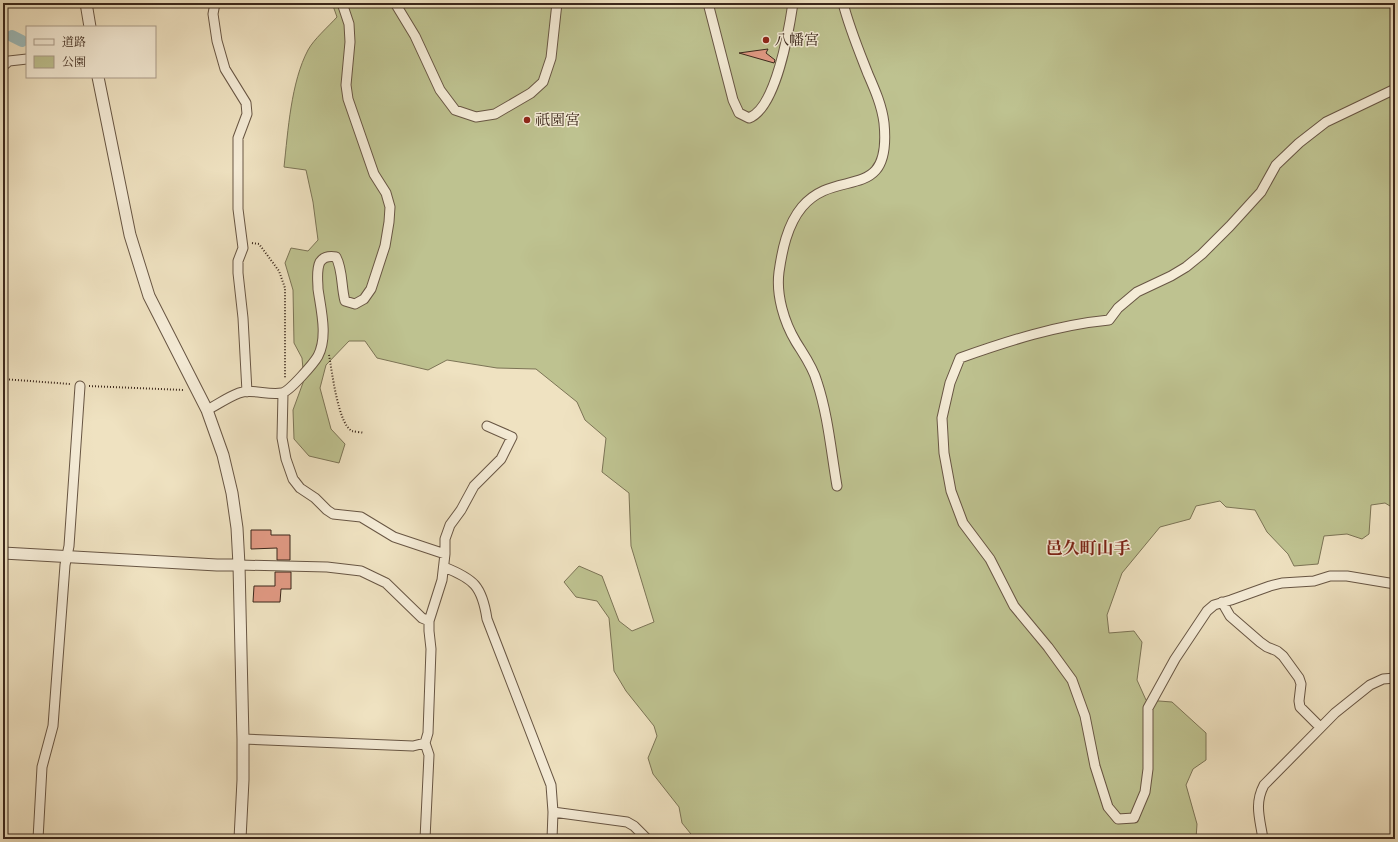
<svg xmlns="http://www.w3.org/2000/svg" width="1398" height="842" viewBox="0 0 1398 842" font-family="'IM FELL Great Primer','Noto Serif JP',serif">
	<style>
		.green { fill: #bec290; stroke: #7c7456 }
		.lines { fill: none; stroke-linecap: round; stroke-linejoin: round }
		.canal { stroke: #9dbcbc; stroke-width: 12 }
		.building { fill: #e09983; stroke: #3b271b }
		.minor-casing { stroke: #685644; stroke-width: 11 }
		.tertiary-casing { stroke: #685644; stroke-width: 13 }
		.path { stroke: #3b271b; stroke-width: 2; stroke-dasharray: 1 2; stroke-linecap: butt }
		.minor { stroke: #f5ecd7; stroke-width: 9 }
		.tertiary { stroke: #f5ecd7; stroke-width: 11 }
		.poi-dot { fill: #8f2418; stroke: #f5ecd7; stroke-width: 1.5 }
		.labels { text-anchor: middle; stroke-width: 3; stroke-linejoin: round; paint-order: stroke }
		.poi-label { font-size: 15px; fill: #3b271b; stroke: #f5ecd7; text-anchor: start }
		.quarter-label { font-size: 17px; font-weight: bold; fill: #7a1f14; stroke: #f5ecd7 }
	</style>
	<rect width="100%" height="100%" fill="#efe2c1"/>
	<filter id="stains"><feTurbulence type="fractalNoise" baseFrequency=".005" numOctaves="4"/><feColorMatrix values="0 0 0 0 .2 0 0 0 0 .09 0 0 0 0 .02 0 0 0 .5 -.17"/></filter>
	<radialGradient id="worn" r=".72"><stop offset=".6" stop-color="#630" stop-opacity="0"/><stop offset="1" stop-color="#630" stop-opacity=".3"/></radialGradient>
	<path class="green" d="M332,3H1395V509L1385,503L1371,505L1369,534L1362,539L1347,534L1324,536L1318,564L1294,566L1288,554L1267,532L1255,510L1226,507L1220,501L1196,506L1190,519L1160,527L1122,573L1107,615L1109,633L1134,631L1142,642L1137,680L1146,700L1172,702L1206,733V760L1193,769L1186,785L1197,824L1196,839H695L682,823L679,807L653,774L648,758L657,736L654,726L626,691L614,671L609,618L597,601L576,597L564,582L579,566L602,576L619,621L632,631L654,622L631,546L629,493L602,472L606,438L585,420L577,402L536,369L497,368L447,360L428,370L377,358L365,341H349L326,365L320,388L331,429L345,444L339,463L309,456L294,439L293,410L304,380L302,358L294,343L293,290L285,263L291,248L308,251L318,240L313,202L306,170L284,167C288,131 291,82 308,50C314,39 328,27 337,17Z"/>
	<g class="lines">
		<path class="canal" d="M12,36L22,41"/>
	</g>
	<path class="building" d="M768,49L766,53L775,60L774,63L739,53Z
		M251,530H271V535H290V560H277V548L251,549Z
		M275,572H291V589H281L280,602H253L254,586H275Z"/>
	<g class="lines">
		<defs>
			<path id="minor" d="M215,3L213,14L217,41L225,69L246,103L247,114L238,138V209L243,248L238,261V273L243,318L247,392
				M395,3L415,36L440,90L455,110L476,117L495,114L531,93L543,82L551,58L557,3
				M708,3L733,100L739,113L749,118C776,108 789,30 793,3
				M3,66L9,61L27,59
				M1395,89L1326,122L1299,143L1276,165L1261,192L1230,226L1202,254L1186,267L1171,276L1137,292L1118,308L1109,320C1057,325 1008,341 960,358L950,383L942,418L944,453L951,491L963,523L990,559L1014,606L1048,647L1072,680L1085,716L1095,766L1108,807L1118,819L1134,818L1145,792L1148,769V708L1175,659L1207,611L1214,605L1231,600L1270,586L1282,583L1314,581L1330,576H1347L1395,584
				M283,393L282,438L286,459L293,479L300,488L315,498L327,510L333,514L361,517L394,537L445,554
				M207,410C217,405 228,397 239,393C252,388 268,396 282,393C290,391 314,363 318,356C328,337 321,310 318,289C318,281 316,270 320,262C324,256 330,256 336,257C343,270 341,287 345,301L355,304L364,299L371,289L385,246L389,222L390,207L386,193L374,174L348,99L346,85L350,42L349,24L342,3
				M837,486C831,451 828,415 817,382C813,367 804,355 796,342C784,322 776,295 779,272C782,251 787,225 802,207C836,166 892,205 884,123C882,106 875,90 868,74C859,51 849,27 843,3
				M239,565L327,567L361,571L386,583L422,618L429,621
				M444,567C474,579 482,586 487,619L551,785L553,812L552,839
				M1222,602L1230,616L1260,642L1267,647L1277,651L1283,656L1299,678L1301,684L1299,701L1300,707L1320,727
				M243,739L413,746L425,743
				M553,812L627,822L634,826L647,839
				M38,839L42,767L53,726L65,565L69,546L80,386
				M425,839L429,755L425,743L428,733L431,649L429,631V621L442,580L445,554V539L450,525L461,510L474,486L501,459L512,437L487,426
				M1263,839C1260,819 1254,804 1264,785L1335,713L1370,685L1383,679L1395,678"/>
			<path id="tertiary" d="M86,3L90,27
				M98,77L130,235L149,296L207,410L223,455L232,493L237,528L239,565L243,739V780L240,839
				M3,553L217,565H239"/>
		</defs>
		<use href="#minor" class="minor-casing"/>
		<use href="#tertiary" class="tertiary-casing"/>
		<path class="path" d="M252,243L259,244L279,271L285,288V379
			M329,355C332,371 338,424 352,431C355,432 361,432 364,433
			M3,379L70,384
			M89,386L184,390"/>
		<use href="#minor" class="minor"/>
		<use href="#tertiary" class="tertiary"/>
	</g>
	<g class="poi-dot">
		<circle cx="766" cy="40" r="4"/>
		<circle cx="527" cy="120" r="4"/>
	</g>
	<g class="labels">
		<g class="poi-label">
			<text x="774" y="45">八幡宮</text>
			<text x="535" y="125">祇園宮</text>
		</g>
		<g class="quarter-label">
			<text x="1088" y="554">邑久町山手</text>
		</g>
	</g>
	<rect width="1398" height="842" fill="none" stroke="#efe2c1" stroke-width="16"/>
	<rect x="4" y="4" width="1390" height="834" fill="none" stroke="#3b271b" stroke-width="2"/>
	<rect x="8" y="8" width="1382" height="826" fill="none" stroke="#3b271b"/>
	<rect x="26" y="26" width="130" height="52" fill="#f5ecd7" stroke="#ab9d8c"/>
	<rect x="34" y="39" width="20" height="6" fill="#f5ecd7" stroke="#ab9d8c"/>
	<text x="62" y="46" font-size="12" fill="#3b271b">道路</text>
	<rect x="34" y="56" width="20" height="12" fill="#bec290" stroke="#ab9d8c"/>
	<text x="62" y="66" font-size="12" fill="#3b271b">公園</text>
	<rect width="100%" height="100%" filter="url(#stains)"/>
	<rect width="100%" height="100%" fill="url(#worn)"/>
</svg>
